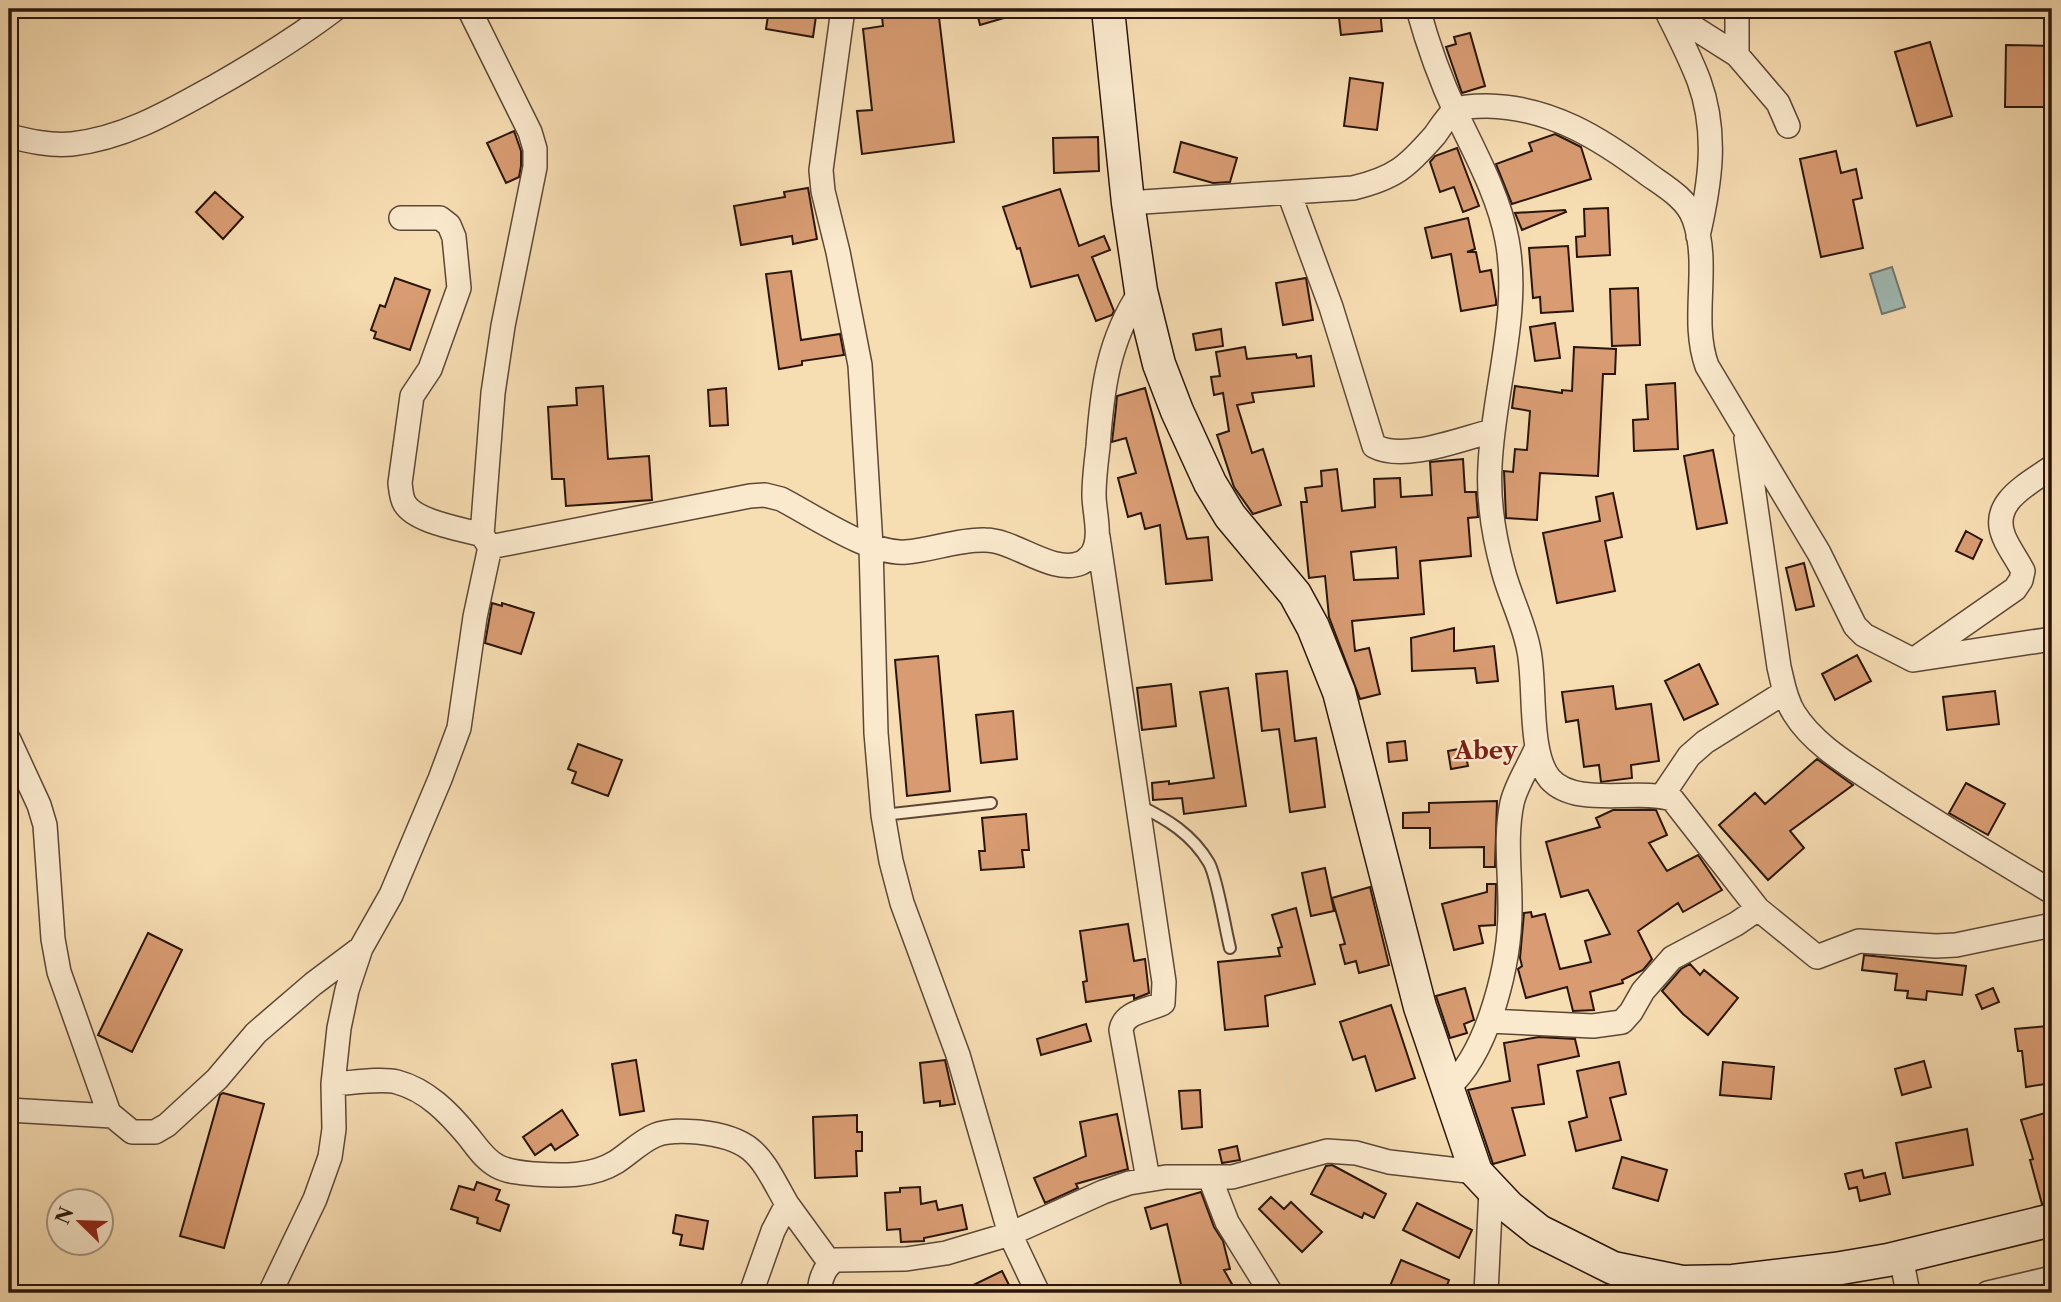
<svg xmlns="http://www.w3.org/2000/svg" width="2061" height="1302" viewBox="0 0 2061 1302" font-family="'Libre Caslon Text',serif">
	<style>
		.water { fill: #9fbab4; stroke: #707871; stroke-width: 2 }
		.building { fill: #d99c72; stroke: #29150c; stroke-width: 2; fill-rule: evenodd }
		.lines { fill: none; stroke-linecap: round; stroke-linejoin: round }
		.lane-casing { stroke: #5c4736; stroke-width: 14 }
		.street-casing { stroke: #5c4736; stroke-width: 26 }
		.secondary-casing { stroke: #29150c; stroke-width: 35 }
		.lane { stroke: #fae9cd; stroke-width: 10 }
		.street { stroke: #fae9cd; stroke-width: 23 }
		.secondary { stroke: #fae9cd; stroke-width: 32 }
		.labels { text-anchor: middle; stroke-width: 5; stroke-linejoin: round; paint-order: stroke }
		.quarter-label { font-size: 24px; font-weight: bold; fill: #7a1f14; stroke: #fae9cd }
	</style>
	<rect width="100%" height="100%" fill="#f7ddb2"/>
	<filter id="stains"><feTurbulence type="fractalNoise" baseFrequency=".00286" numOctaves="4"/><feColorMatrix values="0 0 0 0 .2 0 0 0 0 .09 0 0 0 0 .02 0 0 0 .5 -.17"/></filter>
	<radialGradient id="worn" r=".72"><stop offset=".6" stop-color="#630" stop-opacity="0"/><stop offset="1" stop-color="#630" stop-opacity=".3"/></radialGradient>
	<path class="water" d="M1892,267L1905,307L1882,314L1870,274Z"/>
	<path class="building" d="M769,9H817L813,37L766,29Z
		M881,9H938L954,142L862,154L857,111L872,110L863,29L883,26Z
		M976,9H1021V13L980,25Z
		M1338,9H1380L1382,31L1341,35Z
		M1470,33L1485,86L1462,93L1446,47L1456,44L1454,37Z
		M1930,42L1952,116L1917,126L1895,52Z
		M2006,45L2052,46L2051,107H2005Z
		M1350,78L1383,83L1377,130L1344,126Z
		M514,131L521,151V166L519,177L506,183L487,143Z
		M1555,134L1581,147L1591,179L1512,204L1496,164L1532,151L1529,143Z
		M1098,137L1099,171L1054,173L1053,138Z
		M1181,142L1237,158L1230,182L1213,183L1174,172Z
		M1457,148L1479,206L1463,212L1454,187L1440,192L1430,162L1435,156Z
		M1836,151L1841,173L1856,169L1862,198L1853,200L1863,248L1821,257L1800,159Z
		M808,188L817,239L793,244L792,236L741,245L734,206L785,197L784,192Z
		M1060,189L1079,246L1104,236L1110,250L1092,257L1114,311L1112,315L1096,321L1078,275L1031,287L1020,248L1017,249L1003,207Z
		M215,192L243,217L223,239L196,212Z
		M1608,208L1610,255L1577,257L1576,237L1585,236L1584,209Z
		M1565,210L1566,212L1522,230L1515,213Z
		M1468,218L1475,249L1467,252H1476L1480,272L1491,270L1496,300V305L1461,311L1451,254L1432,258L1425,228Z
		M1568,246L1573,311L1541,313L1540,297L1533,298L1529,248Z
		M791,271L801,340L840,334L844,355L802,361V365L779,369L766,274Z
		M395,278L430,290L410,350L374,338L376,332L371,330L380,305L385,307Z
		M1306,278L1313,320L1283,325L1276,283Z
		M1638,288L1640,345L1612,346L1610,289Z
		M1555,323L1560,358L1535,361L1530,327Z
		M1221,329L1223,346L1196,350L1193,334Z
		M1245,347L1247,359L1296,354L1297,358L1311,356L1314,386L1252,393L1254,402L1237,405L1252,453L1263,449L1281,505L1253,514L1234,487L1217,435L1229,431L1223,393L1214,395L1211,377L1220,376L1216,352Z
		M1574,347L1616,349L1615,374H1603L1598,476L1540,473L1537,520L1506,518L1504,471L1513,472L1515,449L1527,450L1530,411L1512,408L1515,386L1562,393V390L1572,391Z
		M1675,383L1678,449L1634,451L1633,420L1648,419L1646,385Z
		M603,386L608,459L649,456L652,500L566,506L564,479H552L548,407L577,405L576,388Z
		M726,388L728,425L710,426L708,390Z
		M1145,388L1187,539L1208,537L1212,580L1166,584L1160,525L1145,529L1141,513L1128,517L1118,478L1136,473L1126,438L1112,442L1116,407L1117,396Z
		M1713,450L1727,523L1697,529L1684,456Z
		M1463,459L1465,492H1476L1478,517L1468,518L1471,556L1420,561L1424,614L1352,621L1355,651L1369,648L1380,694L1360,699L1329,617L1325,576L1309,578L1301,502H1307L1305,488L1322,486L1321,471L1337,469L1342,511L1375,507L1374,479L1400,478L1401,497L1432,495L1430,462ZM1396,547L1398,578L1354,580L1351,552Z
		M1613,493L1622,537L1605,541L1615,591L1557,603L1543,533L1600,521L1596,497Z
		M1966,531L1982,540L1973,559L1956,551Z
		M1804,563L1814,606L1796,610L1786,568Z
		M492,603L502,606V603L534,613L521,654L485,643Z
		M1454,628V651L1494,646L1498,681L1477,683L1475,668L1412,671L1411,638Z
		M1857,655L1871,681L1835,700L1822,674Z
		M938,656L950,791L907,796L895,660Z
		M1699,664L1718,704L1684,720L1665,681Z
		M1287,671L1295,741L1316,738L1325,807L1290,812L1279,729L1262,731L1256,674Z
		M1171,684L1176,726L1142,730L1137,688Z
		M1613,686L1616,709L1651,704L1659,761L1631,765L1632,778L1601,782L1599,765L1584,767L1578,720L1566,722L1562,692Z
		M1228,688L1246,806L1184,814L1182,798L1153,800L1152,783L1169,781V784L1214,778L1200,692Z
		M1995,691L1999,724L1947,730L1943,697Z
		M1013,711L1017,759L981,763L976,715Z
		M1405,741L1407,760L1389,762L1387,743Z
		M578,744L622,760L608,796L572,783L576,772L568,769Z
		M1464,748L1468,766L1451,769L1448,751Z
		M1817,759L1853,785L1790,831L1804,848L1768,880L1719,825L1755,793L1765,804Z
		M1966,783L2005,804L1988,835L1949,813Z
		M1497,801L1495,867H1484V847L1430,848V828H1403V813L1429,812V803Z
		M1613,810H1656L1667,835L1649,843L1667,871L1698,855L1722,890L1683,912L1678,903L1638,931L1652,959L1643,970L1622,980L1623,983L1590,992L1594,1010L1573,1011L1567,987L1526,998L1518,969L1522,966L1520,958L1524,913L1531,912L1532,917L1545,914L1560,969L1591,962L1585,941L1610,934L1588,890L1561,897L1546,842L1600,827L1596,818Z
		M1026,814L1029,850H1022L1024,867L981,870L979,851H985L982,818Z
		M1325,868L1334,911L1311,916L1302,873Z
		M1487,884H1496L1495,925L1479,926L1483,943L1454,950L1442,904L1487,892Z
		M1370,887L1389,965L1359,973L1356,961L1345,964L1340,945L1345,944L1332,898Z
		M1296,908L1315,984L1265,996L1268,1026L1225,1030L1218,962L1280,956L1278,948L1282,947L1272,915Z
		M1128,924L1134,961L1145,959L1149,993L1134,999V995L1086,1002L1083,982L1087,981L1080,931Z
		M148,933L182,950L132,1052L98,1035Z
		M1864,955L1966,966L1962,995L1927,991L1926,1000L1907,998L1908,991L1895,990L1897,974L1862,970Z
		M1690,964L1700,975L1704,970L1738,998L1708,1035L1683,1014L1662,991L1681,969Z
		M1465,988L1474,1020L1464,1024L1467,1033L1450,1038L1436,996Z
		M1993,988L1999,1002L1982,1009L1976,995Z
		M1391,1005L1415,1078L1376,1091L1365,1056L1353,1060L1340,1022Z
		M1086,1024L1091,1041L1041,1055L1037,1039Z
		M2047,1026L2052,1078H2045L2046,1084L2026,1087L2022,1051H2018L2015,1029Z
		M1539,1037L1575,1039L1579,1056L1538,1065L1544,1104L1512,1108L1525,1155L1493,1164L1468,1090L1510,1081L1504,1043Z
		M636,1060L644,1111L620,1115L612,1064Z
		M945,1060L955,1104L940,1106V1101L924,1103L920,1063Z
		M1924,1061L1931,1087L1902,1095L1895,1069Z
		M1619,1062L1626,1094L1610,1098L1621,1140L1576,1151L1569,1122L1587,1117L1577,1071Z
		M1723,1062L1774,1067L1771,1099L1720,1095Z
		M1200,1090L1202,1127L1182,1129L1179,1091Z
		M223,1093L264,1104L224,1248L180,1236L220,1095Z
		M562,1110L578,1135L555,1150L551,1144L535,1155L523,1137Z
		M2052,1111V1202L2042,1204L2030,1160L2033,1159L2021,1120Z
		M1117,1114L1128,1169L1076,1184L1078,1188L1045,1203L1034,1178L1086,1156L1080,1122Z
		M857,1115V1132H862V1151H856L857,1176L815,1178L813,1117Z
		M1967,1129L1973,1165L1903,1178L1896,1143Z
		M1237,1146L1240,1160L1222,1163L1219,1150Z
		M1622,1157L1667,1170L1658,1201L1613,1188Z
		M1332,1165L1386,1194L1374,1218L1364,1213L1362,1218L1311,1194L1326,1166Z
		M1862,1170L1864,1178L1885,1173L1890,1194L1860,1201L1857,1187L1849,1189L1845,1174Z
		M477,1182L500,1190L496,1200L509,1205L500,1231L477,1223L478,1218L451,1209L459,1186L474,1190Z
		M920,1187L921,1204L936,1201L938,1210L962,1205L967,1229L924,1238V1241L901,1242L900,1229L887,1230L885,1193L900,1192V1188Z
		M1201,1192L1214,1227L1223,1241L1230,1269L1224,1270L1237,1293H1183L1167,1224L1151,1229L1145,1208Z
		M1271,1197L1284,1209L1291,1202L1322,1232L1302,1252L1259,1209Z
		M1417,1203L1472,1230L1459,1258L1403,1230Z
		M676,1215L708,1221L703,1249L680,1245L682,1235L673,1233Z
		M1401,1260L1449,1280L1444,1293H1387Z
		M1002,1271L1013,1293H957Z"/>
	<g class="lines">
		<defs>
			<path id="lane" d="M1138,805C1167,819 1192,834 1209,863C1217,877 1225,928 1230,948
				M883,815L991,803"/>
			<path id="street" d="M469,9L530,132L535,149V167L503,326L493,393L482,535L490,547
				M843,9L821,170L823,191L838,252L860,365L871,546L876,733L883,815L891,861L902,903L958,1055L1010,1234L1038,1293
				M1418,9C1428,45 1440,79 1456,113C1475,153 1499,196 1507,240C1521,313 1493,392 1490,466C1488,500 1494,537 1503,570C1510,597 1524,623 1529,651C1536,686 1528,753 1550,779C1576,808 1637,788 1672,799L1758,909L1817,957L1859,941L1936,946L1956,945L2052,925
				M1737,9V55
				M1666,10L1737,55L1778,103L1788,126
				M1667,12C1678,34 1690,57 1699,81C1718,133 1710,184 1698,236
				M9,136C29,141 50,146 72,144C125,138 169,112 214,87C256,63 297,38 335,9
				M1289,193L1331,307L1374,446C1404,462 1460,439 1492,431
				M1128,203L1353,188C1395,178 1407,167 1435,135C1440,128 1448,115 1455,110C1463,106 1478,106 1487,106C1550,107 1600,138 1649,175C1666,187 1687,199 1694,219C1711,266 1690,319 1707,366L1819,553L1855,626L1864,635L1913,660L2052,639
				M401,218H440L449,225L454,237L459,288L430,369L412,396L400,483C401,490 401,498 405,504C416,522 462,529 482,535
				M1746,438L1779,667C1783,683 1785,699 1794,713C1813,744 1849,765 1879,785C1936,823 1994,857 2052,892
				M1098,537L1164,982L1163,1003C1148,1011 1124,1011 1121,1030L1148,1179
				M1919,656L2015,589L2021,580L2023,571C2017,559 2009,549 2004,537C1989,502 2029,484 2052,467
				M9,740L39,805L45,825L53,939L59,972L109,1113L132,1132H155L167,1125L217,1079L256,1033L313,984L361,948
				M1662,796L1689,756L1705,742L1785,692
				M1489,1021L1593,1026L1622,1022L1631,1012L1643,991L1672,958L1736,924L1758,909
				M333,1084C351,1083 381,1078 397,1082C427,1090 449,1113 468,1136C477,1147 484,1159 497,1166C508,1172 522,1173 534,1174C561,1176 592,1177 616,1162C630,1153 641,1141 656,1135C669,1130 685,1131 698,1132C756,1138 761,1158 787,1204
				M1448,1088C1490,1050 1511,959 1510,904C1510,871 1505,836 1512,803C1516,785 1529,766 1536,749
				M9,1110L112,1116
				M1210,1178L1227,1222L1271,1293
				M1901,1257L1908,1293
				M270,1293L315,1199L330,1157L334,1129L333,1084L339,1028L347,990L361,948L391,895L440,779L459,728L475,617L490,547L750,496L765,495L781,499C814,516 870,555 906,552C932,550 959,539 985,540C1015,540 1052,575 1081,563C1084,562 1092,555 1093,552C1102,536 1094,512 1094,495C1094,479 1096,463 1098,447C1102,390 1108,340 1141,291
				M751,1293L773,1231L787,1204L830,1263
				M819,1293C820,1281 824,1266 836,1260L906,1259L946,1253L1010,1234L1103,1192L1129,1183L1166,1177H1232L1327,1151L1356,1153L1389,1162L1476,1172
				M1486,1293L1491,1190
				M1988,1293L2052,1278"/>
			<path id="secondary" d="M1108,9L1128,203L1141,291L1159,364L1177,411L1210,483L1230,516L1295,594L1313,627L1339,692L1420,1007L1476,1172L1509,1207L1539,1231L1613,1268L1682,1282L1733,1281L1835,1269L1888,1260L2052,1220"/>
		</defs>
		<use href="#lane" class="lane-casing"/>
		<use href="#street" class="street-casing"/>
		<use href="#secondary" class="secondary-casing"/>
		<use href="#lane" class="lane"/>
		<use href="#street" class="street"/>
		<use href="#secondary" class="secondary"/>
	</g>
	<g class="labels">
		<g class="quarter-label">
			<text x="1486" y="759">Abey</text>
		</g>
	</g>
	<rect width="2061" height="1302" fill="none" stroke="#f7ddb2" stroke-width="35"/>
	<rect x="10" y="10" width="2040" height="1281" fill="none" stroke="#29150c" stroke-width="3.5"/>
	<rect x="18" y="18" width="2026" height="1267" fill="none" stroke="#29150c" stroke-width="2"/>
	<g transform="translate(80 1222) rotate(293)"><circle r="33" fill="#fae9cd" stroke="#a69480" stroke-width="2"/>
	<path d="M0-5L12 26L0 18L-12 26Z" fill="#8f2418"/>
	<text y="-10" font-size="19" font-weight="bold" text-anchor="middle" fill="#29150c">N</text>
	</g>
	<rect width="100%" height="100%" filter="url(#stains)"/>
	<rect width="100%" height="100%" fill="url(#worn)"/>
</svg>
